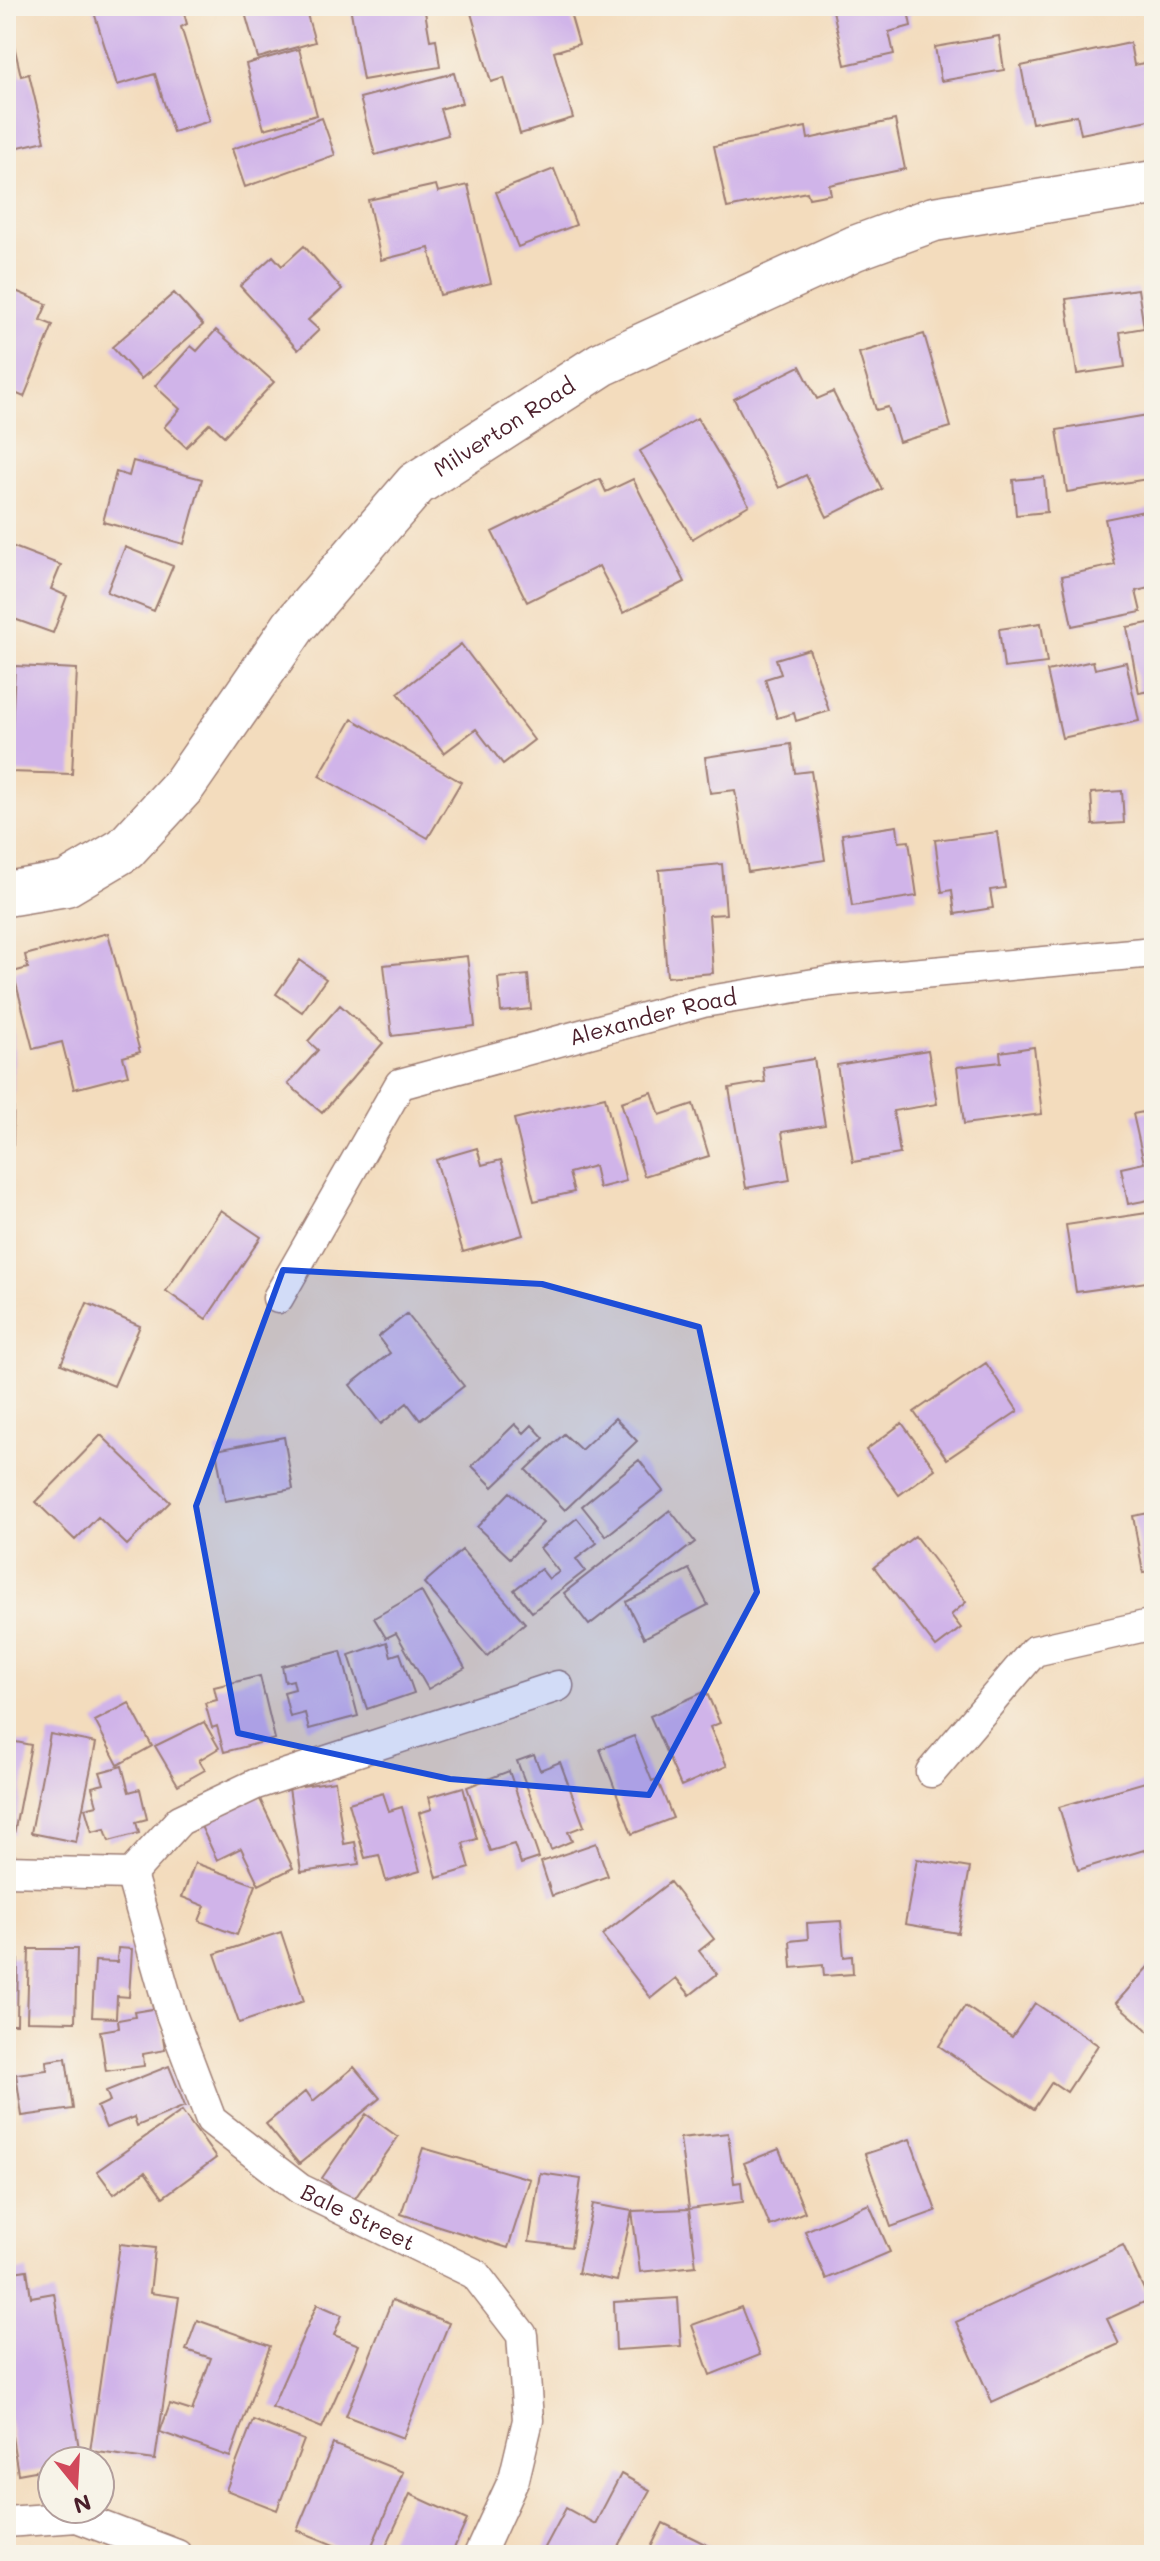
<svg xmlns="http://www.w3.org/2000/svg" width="1160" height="2561" viewBox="0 0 1160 2561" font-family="Mali,sans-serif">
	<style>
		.building { fill: #d0b4e9 }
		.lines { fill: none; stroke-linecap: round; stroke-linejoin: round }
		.minor-casing { stroke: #9e7e74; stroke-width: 33 }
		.primary-casing { stroke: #9e7e74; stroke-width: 47 }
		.minor { stroke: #fff; stroke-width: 30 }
		.primary { stroke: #fff; stroke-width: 44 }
		.marked { fill: #1d4ed8; fill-opacity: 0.2; stroke: #1d4ed8; stroke-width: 6; stroke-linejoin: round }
		.labels { text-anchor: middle; stroke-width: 6; stroke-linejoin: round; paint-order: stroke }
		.street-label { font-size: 22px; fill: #4a1f2b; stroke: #f7f3e8 }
	</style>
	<rect width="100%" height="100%" fill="#f7f3e8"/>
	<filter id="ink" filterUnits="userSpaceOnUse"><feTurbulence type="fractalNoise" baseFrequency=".0125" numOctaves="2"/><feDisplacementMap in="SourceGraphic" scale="16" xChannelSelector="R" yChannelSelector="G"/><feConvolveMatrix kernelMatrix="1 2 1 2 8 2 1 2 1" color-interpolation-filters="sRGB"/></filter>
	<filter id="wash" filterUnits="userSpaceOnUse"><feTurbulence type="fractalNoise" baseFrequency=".006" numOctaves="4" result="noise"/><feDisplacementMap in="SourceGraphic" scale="32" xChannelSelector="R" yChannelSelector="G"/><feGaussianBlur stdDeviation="1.8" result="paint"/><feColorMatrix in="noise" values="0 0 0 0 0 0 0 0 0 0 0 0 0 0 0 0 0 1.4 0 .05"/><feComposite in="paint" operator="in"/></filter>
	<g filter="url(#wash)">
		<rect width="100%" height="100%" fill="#f3dcbd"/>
		<g id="blocks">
			<path class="building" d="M92,6H182L187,24L181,27L210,121L173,132L155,74L117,85Z
				M243,6H321L306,11L315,42L258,58Z
				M350,6H424L430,40L436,39L440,67L363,80Z
				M469,6H568L579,44L554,52L573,118L520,134L504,78L491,82Z
				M832,6H907L911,26L889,32L894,54L845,65Z
				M1086,6H1110V7L1088,12Z
				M999,36L1004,70L941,81L935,47Z
				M13,41L21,76L29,74L45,141L6,150V43Z
				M1130,43L1134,65L1154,61V119L1081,134L1077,115L1032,123L1021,66Z
				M299,49L317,115L264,129L246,64Z
				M454,73L462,103L440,109L448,135L375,155L360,98Z
				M322,118L335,155L245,187L232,149Z
				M895,120L905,169L829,185L831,194L809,198L807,192L727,208L714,146L806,127L808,139Z
				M554,169L576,225L518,247L496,192Z
				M436,185L438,192L468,185L491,283L440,295L429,248L381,260L368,200Z
				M304,246L342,289L308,320L319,330L298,350L240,286L273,256L282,266Z
				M6,287L47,304L40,320L53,325L24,397L6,389Z
				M1138,289L1144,328L1120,332L1125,367L1077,374L1066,299Z
				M174,293L203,325L141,379L112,347Z
				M216,330L274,382L224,436L210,423L186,447L164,427L180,409L155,386L191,346L197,351Z
				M924,334L951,427L899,442L888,407L876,410L859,353Z
				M800,366L817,399L833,392L882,489L827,517L806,475L779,488L734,399Z
				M1154,414V478L1067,492L1057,430Z
				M697,418L749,505L692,539L640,451Z
				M133,461L202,479L184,544L103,522L116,472L129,476Z
				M1044,477L1047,512L1016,515L1013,480Z
				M600,479L606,492L633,479L685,582L623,613L599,566L527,602L492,532Z
				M1154,509V587L1136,591L1141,612L1072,626L1062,576L1115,565L1105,519Z
				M6,544L61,565L51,589L67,596L53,633L6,616L10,599L6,597Z
				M125,547L173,566L154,611L107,592Z
				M1154,622V690L1139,693L1127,627Z
				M1041,623L1047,663L1004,668L999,629Z
				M461,644L534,740L503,764L476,729L444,753L398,693Z
				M809,649L829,711L796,721L794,713L777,718L765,679L781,674L776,659Z
				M1093,661L1095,669L1126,662L1139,721L1062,738L1047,671Z
				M15,666L77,669L72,774L10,772Z
				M352,719L461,782L428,838L319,776Z
				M791,744L795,773L811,771L825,860L748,872L735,790L710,793L705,757Z
				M1122,791L1124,823L1093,825L1091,793Z
				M897,826L899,842L909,841L917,896L852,906L842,834Z
				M997,832L1005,888L990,890L993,908L955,914L952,890L942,892L935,840Z
				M722,864L726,914L709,915L713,973L667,977L659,870Z
				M108,933L140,1052L123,1057L128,1075L74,1089L62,1042L33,1049L13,972L28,968L25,955Z
				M467,956L475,1026L392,1036L384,965Z
				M300,960L326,979L302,1012L276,994Z
				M528,975L531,1009L501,1012L498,978Z
				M340,1005L383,1043L322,1113L288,1084L318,1050L308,1041Z
				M6,1027L14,1028L13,1147H6Z
				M1034,1047L1042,1114L964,1124L957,1067L1001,1062L1000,1052Z
				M928,1050L937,1104L893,1111L900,1154L853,1162L837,1065Z
				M814,1059L825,1125L782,1132L790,1180L746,1188L729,1088L765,1082L763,1067Z
				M652,1092L660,1115L693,1104L709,1156L644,1176L621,1102Z
				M605,1097L626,1181L599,1188L594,1166L569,1173L574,1192L534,1201L514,1119Z
				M1154,1110V1199L1128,1204L1121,1168L1144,1163L1133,1114Z
				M477,1148L482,1165L501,1160L523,1235L463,1252L436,1160Z
				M221,1210L261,1237L206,1319L166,1291Z
				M1154,1212V1281L1076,1292L1066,1225Z
				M87,1303L140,1326L114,1386L61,1364Z
				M407,1314L464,1386L420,1420L407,1403L381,1424L350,1385L390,1353L378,1337Z
				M986,1363L1018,1411L947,1459L914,1412Z
				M615,1418L637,1441L565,1510L526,1470L564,1434L581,1450Z
				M902,1423L935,1469L899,1495L866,1450Z
				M515,1424L524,1433L532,1425L544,1438L493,1487L472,1466Z
				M101,1435L170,1502L127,1545L98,1517L75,1540L36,1502Z
				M284,1437L293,1489L225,1501L216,1450Z
				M639,1460L663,1491L606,1536L582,1506Z
				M510,1492L543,1523L510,1558L477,1527Z
				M670,1510L695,1542L589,1625L564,1593Z
				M1154,1512V1571L1143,1573L1133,1516Z
				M577,1518L597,1543L576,1559L585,1571L532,1612L514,1590L541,1569L549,1579L559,1572L540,1548Z
				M915,1536L966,1602L951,1615L961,1628L936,1647L874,1567Z
				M462,1550L525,1623L487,1656L424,1583Z
				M689,1569L708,1605L644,1638L626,1602Z
				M421,1591L465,1668L428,1689L396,1633L386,1638L374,1618Z
				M387,1642L391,1656L400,1653L414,1693L367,1709L349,1655Z
				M341,1651L358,1716L309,1729L305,1713L290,1717L284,1692L295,1689L293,1680L285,1682L282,1666Z
				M260,1676L275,1739L224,1752L217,1726L212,1728L205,1703L217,1700L214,1687Z
				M706,1691L720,1723L710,1727L727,1766L681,1786L650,1716Z
				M129,1703L152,1746L118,1765L95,1721Z
				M204,1722L219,1748L199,1760L205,1770L178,1785L155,1746Z
				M50,1734L96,1743L76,1842L31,1833Z
				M634,1736L652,1781L657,1779L673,1818L632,1834L600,1749Z
				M6,1740L31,1745L14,1834L6,1833Z
				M534,1755L540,1770L560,1762L584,1826L568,1832L572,1841L551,1850L517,1761Z
				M122,1766L129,1792L140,1789L147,1819L136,1822L139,1833L109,1841L105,1829L92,1832L85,1808L97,1805L92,1787L104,1784L100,1772Z
				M509,1771L539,1858L521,1864L514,1844L490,1851L467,1787Z
				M1152,1780L1154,1847L1078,1870L1059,1807Z
				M335,1781L344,1844L355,1842L359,1864L301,1872L289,1788Z
				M463,1787L477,1839L463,1843L470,1868L437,1878L419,1813L432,1809L429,1797Z
				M257,1793L293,1868L259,1885L241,1848L217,1860L199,1822Z
				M383,1793L389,1811L402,1807L420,1871L386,1881L379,1855L365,1858L349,1803Z
				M596,1843L608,1876L552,1896L541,1862Z
				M917,1859L970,1868L958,1933L905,1924Z
				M195,1863L256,1885L237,1935L199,1921L205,1906L182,1897Z
				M670,1882L714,1939L699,1951L717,1974L690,1995L676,1978L651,1998L602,1935Z
				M841,1921L844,1957L852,1956L853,1974L824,1976L823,1965L792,1968L790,1941L808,1939L807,1923Z
				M281,1932L304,2001L239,2023L215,1954Z
				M118,1948L132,1949L129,1997L117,1996L116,2018L92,2017L95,1961L117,1962Z
				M29,1949H77L75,2022L27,2021Z
				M6,1956L18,1957L17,2024H6Z
				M1154,1960V2036L1116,2003Z
				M1035,2003L1098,2045L1067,2092L1052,2082L1034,2109L939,2046L965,2006L1012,2037Z
				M158,2008L165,2050L143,2054L144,2066L106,2071L100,2031L119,2028L118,2020L135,2017L134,2012Z
				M66,2058L73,2109L22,2116L16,2074L47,2070L46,2061Z
				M169,2066L185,2106L137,2126L134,2117L106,2128L97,2107L110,2101L106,2091Z
				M354,2067L380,2098L299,2164L266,2124L306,2091L313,2101Z
				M182,2111L216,2158L163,2197L145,2172L114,2194L97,2171Z
				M366,2114L398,2137L353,2201L322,2178Z
				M728,2133L734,2183L741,2182L743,2202L689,2209L696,2266L640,2272L632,2211L689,2209L680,2138Z
				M910,2139L936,2211L891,2227L865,2154Z
				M423,2148L530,2179L508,2248L401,2214Z
				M779,2149L805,2212L770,2226L744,2163Z
				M540,2173L581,2179L571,2247L529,2242Z
				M593,2204L632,2211L617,2281L578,2273Z
				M869,2204L890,2252L826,2279L805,2231Z
				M120,2244L155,2248L150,2293L179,2297L155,2460L90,2451Z
				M1123,2245L1149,2300L1107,2319L1119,2344L992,2402L956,2322Z
				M27,2270L31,2297L54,2293L81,2461H52V2468L18,2474L6,2400V2273Z
				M678,2298L681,2346L616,2350L614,2302Z
				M392,2300L449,2323L403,2438L346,2416Z
				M317,2304L342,2315L334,2335L359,2345L322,2428L272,2407Z
				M741,2307L760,2355L710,2375L692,2325Z
				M197,2320L270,2346L230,2457L160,2432L170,2404L192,2411L211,2358L186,2350Z
				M253,2420L304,2440L277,2510L226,2490Z
				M333,2444L403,2472L368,2555H358L297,2530Z
				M621,2474L650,2490L614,2555H541L566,2508L595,2524Z
				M410,2494L467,2520L451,2555H382Z
				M663,2523L715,2549L711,2555H647Z
				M731,2551H768V2555H731Z"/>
		</g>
	</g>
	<g filter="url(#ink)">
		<use href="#blocks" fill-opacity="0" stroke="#9e7e74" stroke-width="2"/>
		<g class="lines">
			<defs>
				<g id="minor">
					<path id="s1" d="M278,1298L400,1084L703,1002L833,981L1154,952"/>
					<path d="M931,1772L1034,1651L1154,1624"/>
					<path d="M6,1871L131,1874L180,1820L256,1784L558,1686"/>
					<path id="s2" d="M131,1874L171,2014L211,2120L300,2189L475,2274L522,2335L528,2420L514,2479L479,2555"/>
					<path d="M6,2522L77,2517L177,2555"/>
				</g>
				<g id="primary">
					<path id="s3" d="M6,894L66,884L125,849L184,785L294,626L416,484L602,364L855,248L934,219L1154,183"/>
				</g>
			</defs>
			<use href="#minor" class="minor-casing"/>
			<use href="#primary" class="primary-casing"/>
			<use href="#minor" class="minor"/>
			<use href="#primary" class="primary"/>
		</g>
	</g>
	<path class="marked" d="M283,1270L542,1284L699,1327L757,1592L649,1795L450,1779L238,1733L196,1506Z"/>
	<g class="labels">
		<g class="street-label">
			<text dy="8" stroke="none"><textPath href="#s3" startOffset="702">Milverton Road</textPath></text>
			<text dy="8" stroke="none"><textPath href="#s1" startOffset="508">Alexander Road</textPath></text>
			<text dy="8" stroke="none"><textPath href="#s2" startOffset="436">Bale Street</textPath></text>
		</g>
	</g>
	<rect width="1160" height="2561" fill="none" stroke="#f7f3e8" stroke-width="32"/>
	<g transform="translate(76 2485) rotate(162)"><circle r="38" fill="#f7f3e8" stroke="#b29e9c" stroke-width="2"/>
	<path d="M0-6L14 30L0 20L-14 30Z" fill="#d1495b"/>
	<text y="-12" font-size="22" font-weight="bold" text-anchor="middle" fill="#4a1f2b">N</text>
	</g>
</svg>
